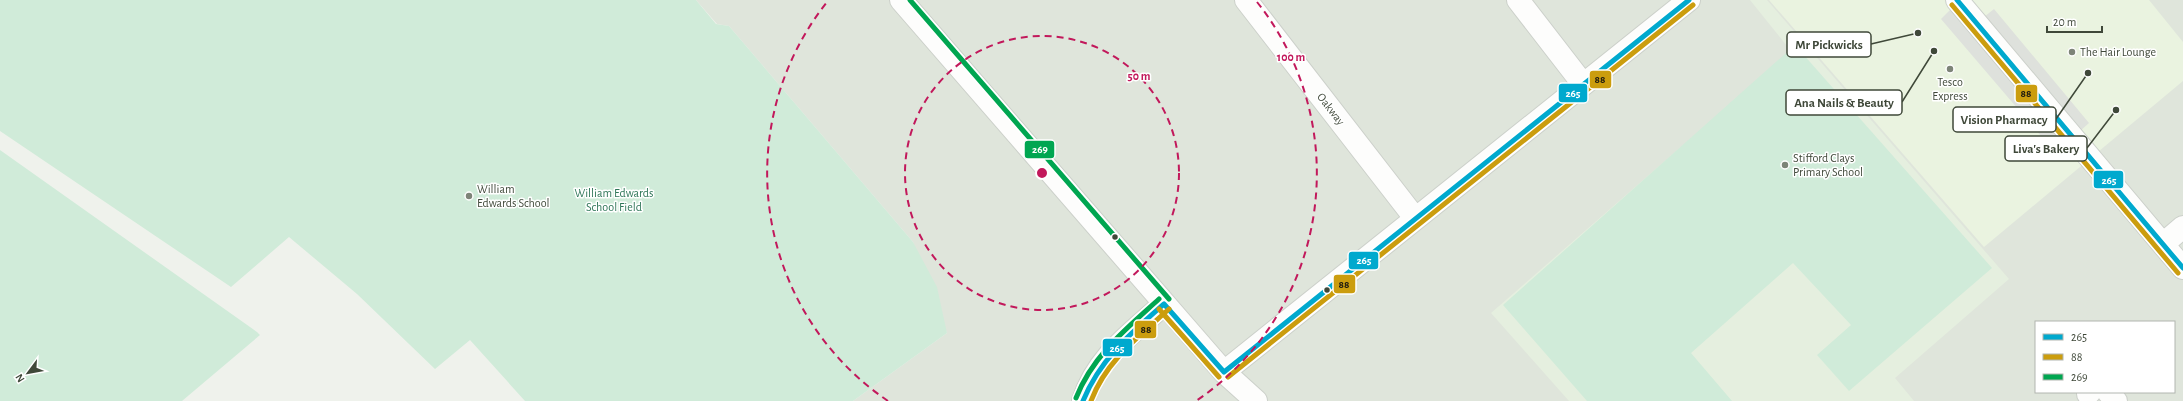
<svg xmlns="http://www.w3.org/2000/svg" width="2183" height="401" viewBox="0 0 2183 401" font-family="'Alegreya Sans',sans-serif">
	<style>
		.residential { fill: #dfe5db; fill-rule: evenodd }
		.commercial { fill: #eaf3e0 }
		.education { fill: #e5efdf }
		.green { fill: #d0ebd9 }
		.parking { fill: #dee1dc }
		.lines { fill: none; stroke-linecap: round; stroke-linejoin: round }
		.minor-casing { stroke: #ccd0ca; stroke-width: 24 }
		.minor { stroke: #fdfdfc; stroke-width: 22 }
		.bus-1-casing { stroke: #fff; stroke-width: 8 }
		.bus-2-casing { stroke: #fff; stroke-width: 8 }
		.bus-3-casing { stroke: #fff; stroke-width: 8 }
		.bus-1 { stroke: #00a9ce; stroke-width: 5 }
		.bus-2 { stroke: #cb9d0e; stroke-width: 5 }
		.bus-3 { stroke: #00a651; stroke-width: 5 }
		.ring { fill: none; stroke: #c2185b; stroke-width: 2; stroke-dasharray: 7 5 }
		.poi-dot { fill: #7d8478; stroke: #fff; stroke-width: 1.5 }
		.bus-dot { fill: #3f4839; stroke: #fff; stroke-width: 1.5 }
		.labels { text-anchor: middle; stroke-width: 3; stroke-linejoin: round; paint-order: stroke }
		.poi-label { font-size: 12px; fill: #3f4839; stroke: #fff; text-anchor: start }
		.street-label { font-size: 12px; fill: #3f4839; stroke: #fff }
		.park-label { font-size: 12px; fill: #2f7658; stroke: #fff }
		.centre { fill: #c2185b; stroke: #fff; stroke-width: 2 }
		.ring-label { font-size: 12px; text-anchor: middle; font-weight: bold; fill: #c2185b; stroke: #fff; stroke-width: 3; stroke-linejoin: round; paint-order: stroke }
		.leader { fill: none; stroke: #3f4839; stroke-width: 1.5 }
		.callout-dot { fill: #3f4839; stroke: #fff; stroke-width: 1.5 }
		.callout { fill: #fff; stroke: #3f4839; stroke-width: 1.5 }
		.callout-label { font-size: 13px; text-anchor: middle; font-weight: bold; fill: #3f4839 }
		.line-badge { stroke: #fff; stroke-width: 1.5 }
		.badge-label { font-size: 11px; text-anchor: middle; font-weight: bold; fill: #fff }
		.pale-badge-label { font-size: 11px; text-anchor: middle; font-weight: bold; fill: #111 }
	</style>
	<rect width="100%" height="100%" fill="#eff2ec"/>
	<path class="residential" d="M696,0H2183V401H853L947,333L913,242L729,26L717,24ZM2036,322H2174V392H2036Z"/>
	<path class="commercial" d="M1769,0H2149L2183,42V81L1984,247Z"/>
	<path class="education" d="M1750,0H1767L2009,279L1895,378L1914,401H1569L1491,313L1791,51Z"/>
	<path class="green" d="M0,0H696L716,24L729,26L913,242L937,287L947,333L853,401H525L470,340L435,369L357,294L289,237L231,287L0,131Z
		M1795,45L1992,268L1849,391L1817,355L1851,325L1793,263L1691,353L1732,401H1587L1503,305Z
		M0,150L257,332L260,335L182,401H0Z"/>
	<path class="parking" d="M1952,8L2060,137L2047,143L1941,19Z
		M1994,9L2089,123L2079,132L1984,17Z"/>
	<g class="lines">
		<defs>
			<path id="minor" d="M901,0L1224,372L1256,401
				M1246,0L1415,218
				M1518,0L1583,84
				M1957,0L2183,268
				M2163,244L2183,227
				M1224,372L1689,0
				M2108,392L2116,401
				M2088,394L2090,392
				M1083,401C1097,357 1131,334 1164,304"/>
		</defs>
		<use href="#minor" class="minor-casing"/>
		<use href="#minor" class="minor"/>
		<defs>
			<path id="bus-1" d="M1957,0L2183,268
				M1164,304L1224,372
				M1224,372L1689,0
				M1083,401C1100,359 1131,333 1164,304"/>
			<path id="bus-2" d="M1952,5L2178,273
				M1159,309L1219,377
				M1228,377L1693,5
				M1091,401C1106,361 1138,337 1169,309"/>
			<path id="bus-3" d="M910,0L1169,299
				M1076,398C1093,355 1126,329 1159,299"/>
		</defs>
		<use href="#bus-1" class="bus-1-casing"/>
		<use href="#bus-2" class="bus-2-casing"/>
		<use href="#bus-3" class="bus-3-casing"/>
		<use href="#bus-1" class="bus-1"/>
		<use href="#bus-2" class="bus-2"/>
		<use href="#bus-3" class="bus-3"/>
	</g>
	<g class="ring">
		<circle cx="1042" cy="173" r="137"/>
		<path d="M888 401A275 275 0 0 1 827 2M1257 2A275 275 0 0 1 1196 401"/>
	</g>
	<g class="poi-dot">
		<circle cx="2072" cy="52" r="4"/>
		<circle cx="1950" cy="69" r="4"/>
		<circle cx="1785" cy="165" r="4"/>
		<circle cx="469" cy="196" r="4"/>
	</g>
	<g class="bus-dot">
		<circle cx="1115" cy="237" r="3.5"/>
		<circle cx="1327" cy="290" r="3.5"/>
	</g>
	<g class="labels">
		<g class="poi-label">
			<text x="2080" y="56">The Hair Lounge</text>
			<text x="1950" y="86" text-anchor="middle">Tesco<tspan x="1950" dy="14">Express</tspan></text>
			<text x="1793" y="162">Stifford Clays<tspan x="1793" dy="14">Primary School</tspan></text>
			<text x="477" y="193">William<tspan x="477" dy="14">Edwards School</tspan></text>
		</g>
		<g class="street-label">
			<text transform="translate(1331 109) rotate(52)" y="4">Oakway</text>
		</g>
		<g class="park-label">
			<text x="614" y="197">William Edwards<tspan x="614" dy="14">School Field</tspan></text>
		</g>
	</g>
	<circle cx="1042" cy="173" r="6" class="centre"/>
	<g class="ring-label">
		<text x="1291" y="61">100 m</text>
		<text x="1139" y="80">50 m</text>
	</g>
	<path class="leader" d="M1918 33L1871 44M1934 51L1902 102M2088 73L2056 119M2116 110L2087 148"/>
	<g class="callout-dot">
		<circle cx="1918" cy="33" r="4"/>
		<circle cx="1934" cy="51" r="4"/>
		<circle cx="2088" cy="73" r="4"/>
		<circle cx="2116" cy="110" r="4"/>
	</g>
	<g class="callout">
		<rect x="1787" y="32" width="84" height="25" rx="4"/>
		<rect x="1786" y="90" width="116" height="25" rx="4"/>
		<rect x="1953" y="107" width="103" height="25" rx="4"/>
		<rect x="2005" y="136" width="82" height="25" rx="4"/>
	</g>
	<g class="callout-label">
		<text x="1829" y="49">Mr Pickwicks</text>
		<text x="1844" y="107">Ana Nails &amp; Beauty</text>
		<text x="2004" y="124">Vision Pharmacy</text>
		<text x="2046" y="153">Liva's Bakery</text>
	</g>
	<g class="line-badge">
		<rect x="1589" y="70" width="23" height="19" rx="4" fill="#cb9d0e"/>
		<rect x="1558" y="83" width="30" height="20" rx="4" fill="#00a9ce"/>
		<rect x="2015" y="84" width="23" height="19" rx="4" fill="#cb9d0e"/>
		<rect x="1024" y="140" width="31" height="19" rx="4" fill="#00a651"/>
		<rect x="2093" y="170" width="31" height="19" rx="4" fill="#00a9ce"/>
		<rect x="1348" y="251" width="31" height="19" rx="4" fill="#00a9ce"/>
		<rect x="1333" y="274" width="23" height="20" rx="4" fill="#cb9d0e"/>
		<rect x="1134" y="320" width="23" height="19" rx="4" fill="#cb9d0e"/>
		<rect x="1102" y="338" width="31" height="19" rx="4" fill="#00a9ce"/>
	</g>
	<g class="badge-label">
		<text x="1573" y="97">265</text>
		<text x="1040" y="153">269</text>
		<text x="2109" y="184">265</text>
		<text x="1364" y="264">265</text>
		<text x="1117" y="352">265</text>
	</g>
	<g class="pale-badge-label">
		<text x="1600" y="83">88</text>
		<text x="2026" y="97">88</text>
		<text x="1344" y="288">88</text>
		<text x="1146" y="333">88</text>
	</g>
	<rect x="2035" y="321" width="140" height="72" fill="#ffffff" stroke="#b2b6b0"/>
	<rect x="2043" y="334" width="20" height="6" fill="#00a9ce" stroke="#b2b6b0"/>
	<text x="2071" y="341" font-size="12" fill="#3f4839">265</text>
	<rect x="2043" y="354" width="20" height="6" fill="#cb9d0e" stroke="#b2b6b0"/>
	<text x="2071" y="361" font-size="12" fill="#3f4839">88</text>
	<rect x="2043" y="374" width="20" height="6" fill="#00a651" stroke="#b2b6b0"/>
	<text x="2071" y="381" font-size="12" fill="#3f4839">269</text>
	<g transform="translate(28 373) rotate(238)" stroke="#ffffff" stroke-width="3" paint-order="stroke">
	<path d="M0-3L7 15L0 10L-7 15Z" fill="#3f4839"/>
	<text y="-6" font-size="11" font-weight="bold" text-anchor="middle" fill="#3f4839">N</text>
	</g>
	<path d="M2047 26v6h55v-6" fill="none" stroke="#3f4839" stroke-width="2"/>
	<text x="2053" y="26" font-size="12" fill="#3f4839" stroke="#ffffff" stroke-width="3" paint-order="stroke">20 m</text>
</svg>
